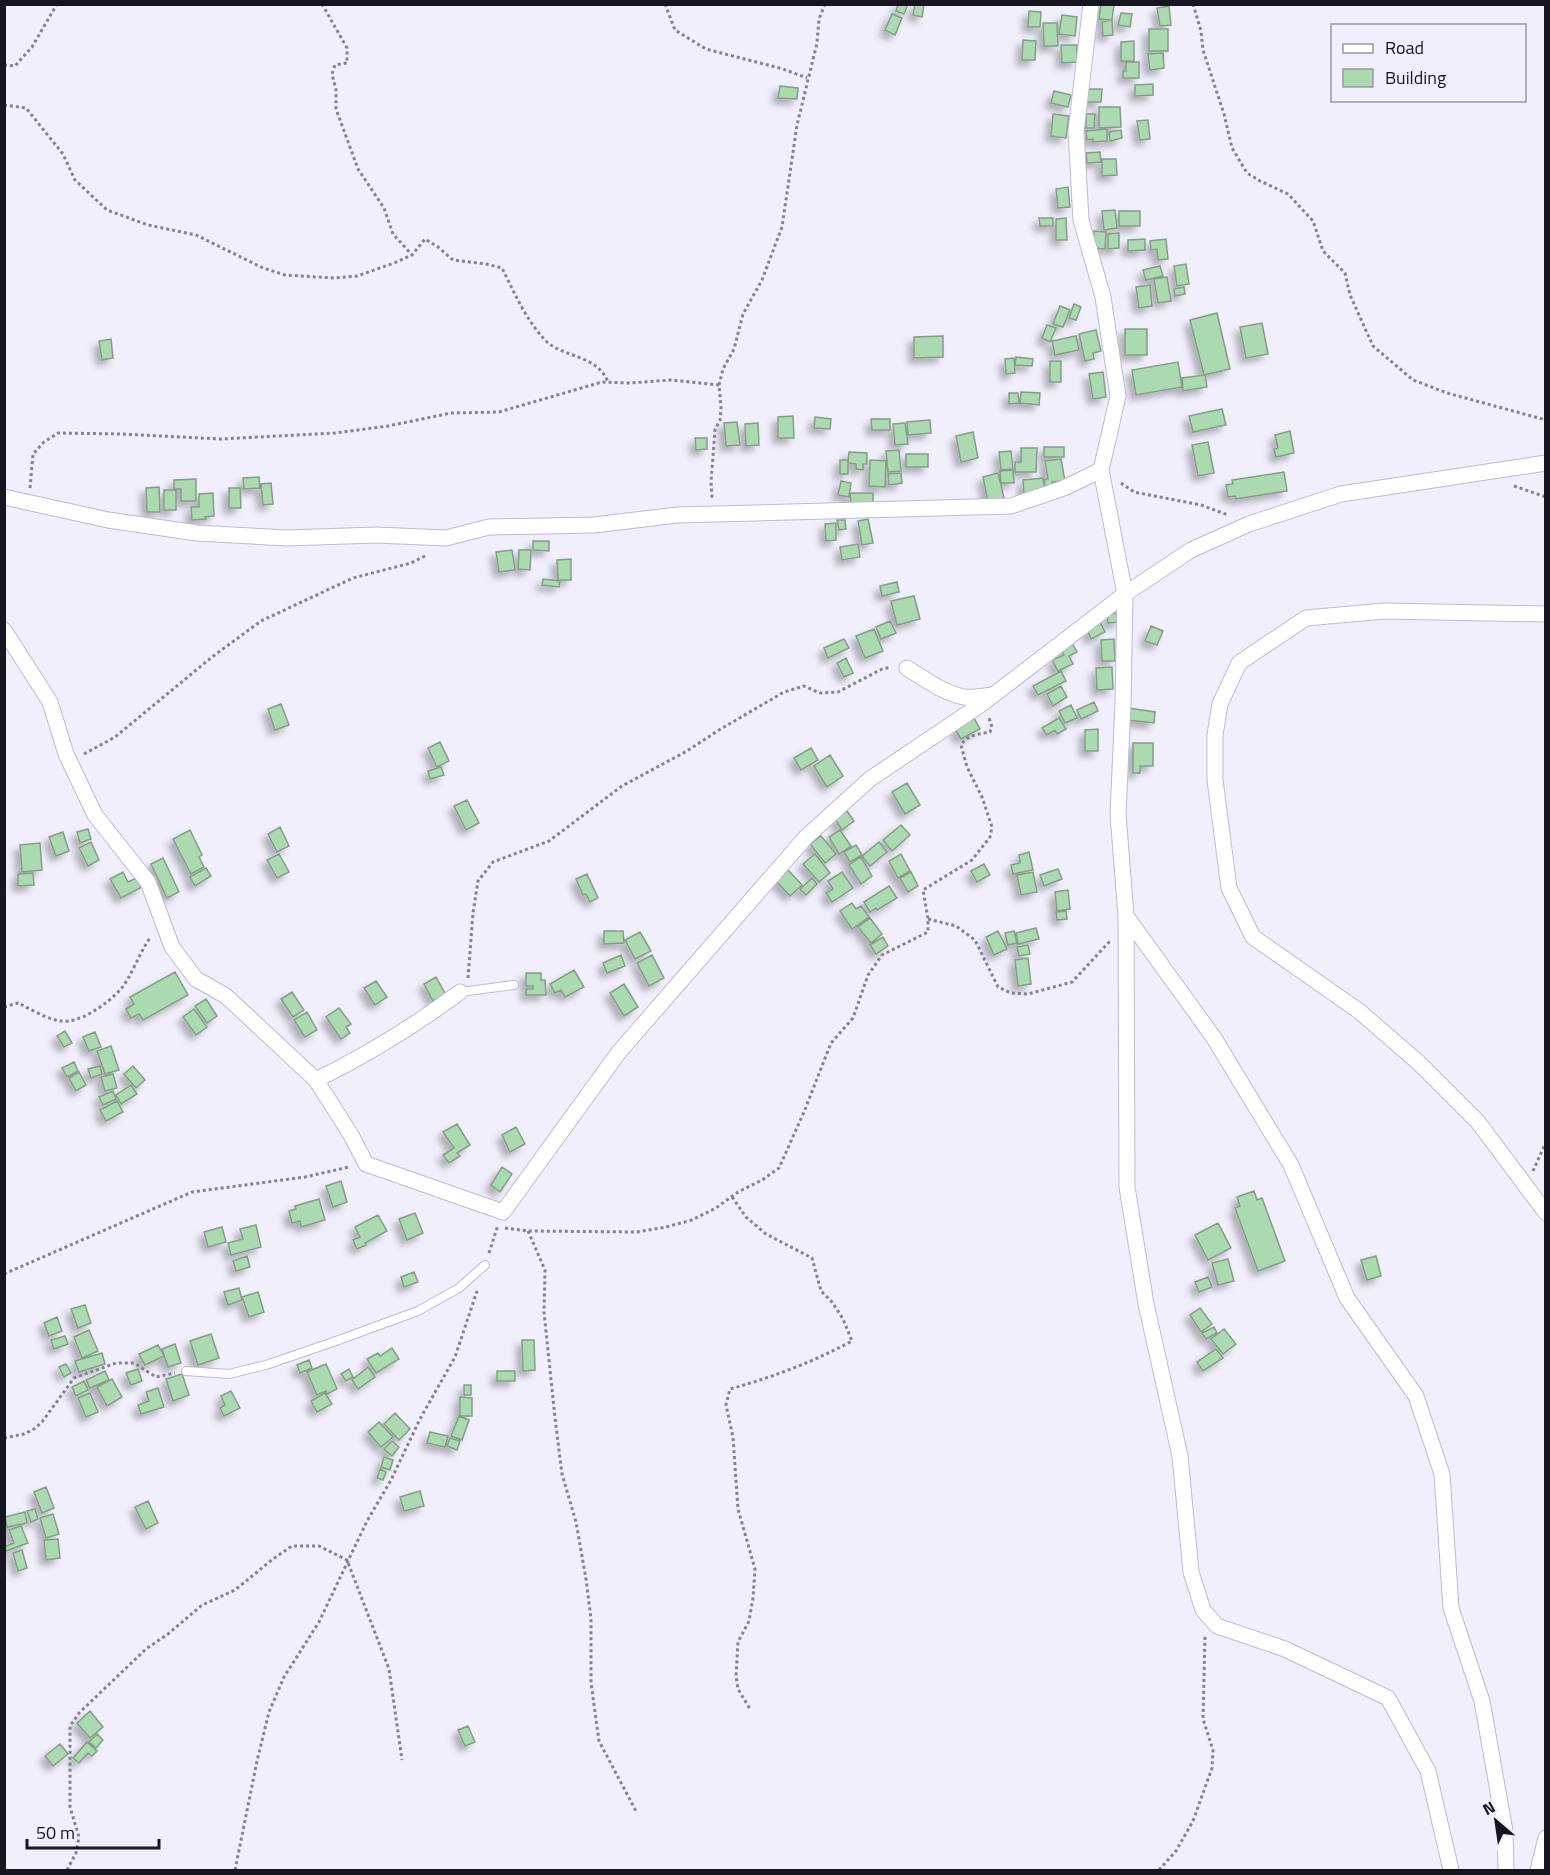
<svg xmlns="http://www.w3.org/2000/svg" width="1550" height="1875" viewBox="0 0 1550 1875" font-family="'Titillium Web',sans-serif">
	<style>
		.building { fill: #acdab0; stroke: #849d86; stroke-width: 1.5; filter: url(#shadow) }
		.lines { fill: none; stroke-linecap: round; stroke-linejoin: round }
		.service-casing { stroke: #beb9d7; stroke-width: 10 }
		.minor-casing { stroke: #beb9d7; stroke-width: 17 }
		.path { stroke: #84828e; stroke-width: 3; stroke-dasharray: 3 3; stroke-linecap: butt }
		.service { stroke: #fff; stroke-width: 8 }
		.minor { stroke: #fff; stroke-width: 15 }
	</style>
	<defs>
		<filter id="shadow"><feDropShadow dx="-5.5" dy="5.5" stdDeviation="3" flood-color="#0004"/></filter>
	</defs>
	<rect width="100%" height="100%" fill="#f1effc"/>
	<path class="building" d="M898,4H908L904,14L896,11Z
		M915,4L924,5L922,17L913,15Z
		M1101,4H1114L1112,20L1099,19Z
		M1169,6L1171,25L1160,26L1157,8Z
		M1029,11L1041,12L1040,27H1028Z
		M1121,13L1132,14L1130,27L1118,25Z
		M892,14L902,18L895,35L885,30Z
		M1062,15L1077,17L1075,36L1059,34Z
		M1112,20L1113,35L1103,36L1102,22Z
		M1043,23H1057L1058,46H1044Z
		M1149,29H1168V51H1149Z
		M1023,40L1036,41L1035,60H1022Z
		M1134,41V61H1121V42Z
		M1061,45H1077V62L1062,63Z
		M1163,53L1164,68L1150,70L1148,54Z
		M1126,62H1139V78H1123V71H1126Z
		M1153,84V95L1135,96V85Z
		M780,86L798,88L797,99L778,98Z
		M1088,89H1102L1101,102H1087Z
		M1054,91L1071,95L1068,107L1051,103Z
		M1099,107H1120L1121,127L1099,128Z
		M1053,114L1069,116L1066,138L1051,136Z
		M1086,114H1095L1094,128H1086Z
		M1148,120L1150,139L1140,140L1137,121Z
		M1107,129V141L1093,142V139L1087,140L1086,131Z
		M1121,130L1122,138L1110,141L1109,132Z
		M1100,152L1101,162L1087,163L1086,153Z
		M1102,159H1116L1117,175L1102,176Z
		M1068,187L1070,207L1058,208L1056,189Z
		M1115,210L1117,228L1104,230L1102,211Z
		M1119,211H1140V226H1119Z
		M1039,218H1053V226H1040Z
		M1066,218L1067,240H1056V219Z
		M1094,231L1106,232L1105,249L1093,248Z
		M1119,233V248L1108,249V234Z
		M1145,239V250L1128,251V240Z
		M1166,239L1168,259L1158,260L1157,249L1151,250L1150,241Z
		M1186,264L1189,284L1177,286L1174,266Z
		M1160,266L1163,276L1146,280L1143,270Z
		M1167,277L1171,301L1158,303L1154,279Z
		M1150,285L1152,306L1139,308L1136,287Z
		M1184,287L1185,294L1175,296L1174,289Z
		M1074,304L1081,307L1076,320L1069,318Z
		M1060,306L1070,310L1063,327L1053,324Z
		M1217,313L1230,369L1204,375L1190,320Z
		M1262,323L1268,354L1246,358L1240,327Z
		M1047,325L1056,328L1050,342L1042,338Z
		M1125,329H1147V355H1125Z
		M1096,330L1101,351L1093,353L1094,359L1085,361L1079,334Z
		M943,336V357L914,358V337Z
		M1076,336L1079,350L1055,355L1052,341Z
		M111,339L113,358L102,360L99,341Z
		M1016,357L1033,359L1032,366L1015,365Z
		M1014,358L1015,373L1006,374L1005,359Z
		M1050,361H1061V382H1050Z
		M1178,362L1182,387L1136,395L1132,370Z
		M1103,372L1106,397L1093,399L1089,374Z
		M1205,375L1207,387L1183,391L1182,378Z
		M1021,392L1040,393L1039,405L1020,403Z
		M1009,393H1018L1019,403L1009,404Z
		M1222,409L1226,425L1193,432L1189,416Z
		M793,416L794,438H778V417Z
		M815,417L831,419L830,429L814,428Z
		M871,419H890V430H872Z
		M930,420L931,433L908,435L907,422Z
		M737,422L740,445L726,446L724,423Z
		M758,423L759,445L746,446L745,424Z
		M905,423L908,444L895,445L893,424Z
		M1290,431L1294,453L1276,457L1274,449L1278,448L1275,435Z
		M973,432L978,458L961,462L956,436Z
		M695,438H707V449L696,450Z
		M1208,442L1214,473L1198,476L1192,445Z
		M1044,447H1064V457H1044Z
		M1021,448H1037L1036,472H1015V462H1021Z
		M899,450L901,471L888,472L886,451Z
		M1011,451L1013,469L1001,470L999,452Z
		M849,452L867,453V464H863V470L856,469V464L848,463Z
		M906,454H928V467H906Z
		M1061,459L1065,481L1052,482L1053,487L1045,488L1044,480L1048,479L1045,461Z
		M840,460H848V474H840Z
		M870,460L886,461L885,487L869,486Z
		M1013,470L1014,483H1001L1000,471Z
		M1284,472L1287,491L1236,499L1235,496L1228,497L1226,485L1233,484L1232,480Z
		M901,473L902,483L889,485L888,474Z
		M998,473L1004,498L988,502L983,477Z
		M259,477L260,488L244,489L243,478Z
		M1043,478L1045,492L1024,494L1023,480Z
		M196,479V501H181V489H174V480Z
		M841,481L851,483L849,497L838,495Z
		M271,483L273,504L263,505L261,484Z
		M159,487L160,512H147L146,488Z
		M229,488H240L241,508H229Z
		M164,490H176V510H164Z
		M213,493L214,516L205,517L206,519L192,520L191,507H199V494Z
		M850,493H873V503H851Z
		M868,519L873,543L862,545L858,521Z
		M837,520H845L846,529L839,530Z
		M836,523V540L826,541L825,524Z
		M533,541H549V551L533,550Z
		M858,544L860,557L842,560L840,547Z
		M512,550L515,570L499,572L496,552Z
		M519,550H531L530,570L518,569Z
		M571,559V580H558L557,560Z
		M543,579L560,581L559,587L542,585Z
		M897,582L899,592L882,596L880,586Z
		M914,596L920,619L897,625L891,601Z
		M1119,613L1120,622L1108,623L1107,614Z
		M890,621L896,633L881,639L876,627Z
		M1100,622L1105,632L1091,639L1087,629Z
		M1151,626L1163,631L1157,645L1145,641Z
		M874,629L883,651L865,658L856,636Z
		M844,639L849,648L828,658L824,648Z
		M1114,639L1115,661H1102L1101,640Z
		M1072,643L1077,652L1069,656L1073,664L1058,671L1052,660L1064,655L1061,648Z
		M846,658L853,673L844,677L837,663Z
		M1112,667L1113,689L1097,690L1096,668Z
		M1061,671L1066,681L1038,695L1033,686Z
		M1061,686L1067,697L1053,706L1047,694Z
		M1094,702L1098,711L1081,719L1077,710Z
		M281,704L289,725L275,730L268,709Z
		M1071,705L1077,718L1065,723L1059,711Z
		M1128,708L1155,712L1154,723L1127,720Z
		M974,718L980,729L961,739L955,729Z
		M1059,718L1066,729L1057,734L1055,730L1047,735L1042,728Z
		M1098,729V751H1085V730Z
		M440,742L449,761L437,767L428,748Z
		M1133,743H1153V766H1140V773H1133Z
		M811,748L818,760L801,770L794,758Z
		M830,755L843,776L827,787L814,766Z
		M441,767L444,775L430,779L428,771Z
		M907,783L920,805L905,814L892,792Z
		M467,800L479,823L466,830L454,806Z
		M847,811L854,821L842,830L835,819Z
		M901,825L910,835L892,851L883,840Z
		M280,827L289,846L277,852L268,834Z
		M88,829L91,839L80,843L77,832Z
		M190,830L202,855L199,857L204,867L191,874L173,839Z
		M840,830L851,846L839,854L829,837Z
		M63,832L69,851L56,856L49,837Z
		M821,836L836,854L825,863L810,844Z
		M91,842L99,860L88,866L79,848Z
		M879,842L887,852L870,866L862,856Z
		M40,843L42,870L22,872L20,845Z
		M856,845L862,855L850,862L844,852Z
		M1029,852L1033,870L1013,874L1011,865L1020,863L1019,855Z
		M279,854L289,872L277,878L267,860Z
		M815,854L830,873L819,882L803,864Z
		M901,854L910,871L898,878L889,861Z
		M861,857L872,876L861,884L849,865Z
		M163,858L179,892L167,898L151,864Z
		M984,864L990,875L977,882L971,871Z
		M206,868L211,876L195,886L190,877Z
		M1058,869L1062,879L1044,886L1040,875Z
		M788,870L802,885L790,896L776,881Z
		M123,872L128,882L137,878L142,887L121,898L110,879Z
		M842,872L853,888L832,902L826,893L833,889L828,881Z
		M911,872L918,886L908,892L900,878Z
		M1033,872L1037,892L1021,895L1017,875Z
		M33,873L34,885L18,886V874Z
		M587,874L598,898L590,902L586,894L583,895L576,879Z
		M812,878L817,884L806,895L800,889Z
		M889,886L897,898L877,910L876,908L870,912L864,902Z
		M1068,890L1070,909L1057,911L1055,892Z
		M852,903L856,909L861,906L869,917L852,929L840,911Z
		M1066,911L1067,919L1057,920L1056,912Z
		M870,918L882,934L871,943L858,927Z
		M1036,928L1039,939L1018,944L1016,933Z
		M604,931H623L624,943L604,944Z
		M998,931L1007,949L994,955L986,937Z
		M1014,931L1017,943L1008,945L1005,933Z
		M640,932L651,951L635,959L625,940Z
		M883,937L888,946L876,954L870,945Z
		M1028,945L1030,954L1019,956L1017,947Z
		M621,955L625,966L607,973L603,963Z
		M652,955L664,978L649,986L637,963Z
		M1028,958L1031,984L1018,986L1015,960Z
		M574,970L584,987L565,997L561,990L555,993L550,984Z
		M175,972L188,995L143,1020L139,1014L131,1018L126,1009L134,1004L130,997Z
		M526,973H541V980H545L546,995H526V989H533V986H526Z
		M436,977L446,995L433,1001L424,984Z
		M376,981L387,997L375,1005L364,988Z
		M624,984L638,1007L624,1016L610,993Z
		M292,992L304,1010L293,1017L281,999Z
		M206,999L217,1016L207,1023L195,1006Z
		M339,1008L351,1024L346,1027L350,1033L341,1039L326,1017Z
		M194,1009L207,1027L196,1035L183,1017Z
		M307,1012L317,1030L305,1037L294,1020Z
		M65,1031L72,1043L64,1047L57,1036Z
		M95,1032L101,1047L89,1051L83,1037Z
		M111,1046L119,1070L105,1074L97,1051Z
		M74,1062L78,1071L67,1077L62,1068Z
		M100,1066L102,1074L91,1078L88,1069Z
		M133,1066L145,1080L136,1088L124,1074Z
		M79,1072L86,1085L76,1091L69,1078Z
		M113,1074L117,1088L105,1091L101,1077Z
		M131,1085L137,1094L121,1104L116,1095Z
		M113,1091L116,1099L103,1105L99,1097Z
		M117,1101L123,1112L106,1121L100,1110Z
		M457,1124L470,1145L457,1153L460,1156L449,1163L443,1155L454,1148L443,1132Z
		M516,1127L525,1144L510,1152L502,1135Z
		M502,1167L512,1174L500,1192L491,1185Z
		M341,1181L347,1202L333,1207L326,1186Z
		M1254,1191L1257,1200L1262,1198L1285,1261L1258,1271L1235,1208L1240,1206L1237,1197Z
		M319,1199L325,1220L301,1227L300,1221L292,1223L289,1211L296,1209L295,1206Z
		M415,1213L423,1233L407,1240L399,1219Z
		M378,1215L387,1231L365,1243L366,1245L357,1249L353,1240L360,1237L355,1227Z
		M1218,1223L1231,1248L1208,1260L1195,1235Z
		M256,1225L261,1247L231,1255L228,1243L243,1239L240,1229Z
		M222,1227L226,1242L208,1247L204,1232Z
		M247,1256L250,1267L236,1271L233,1261Z
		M1376,1256L1381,1276L1367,1280L1361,1260Z
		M1228,1259L1234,1281L1218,1285L1212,1263Z
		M414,1272L418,1282L404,1287L401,1277Z
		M1208,1277L1212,1287L1199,1292L1195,1282Z
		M239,1288L242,1300L228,1305L224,1292Z
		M258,1292L264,1312L249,1317L242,1297Z
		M85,1305L91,1323L78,1328L71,1309Z
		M1200,1308L1212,1324L1201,1332L1190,1315Z
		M57,1317L62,1331L49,1336L44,1323Z
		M1214,1327L1217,1333L1206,1339L1202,1333Z
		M1224,1329L1236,1344L1223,1354L1211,1339Z
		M89,1330L98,1351L82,1358L74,1337Z
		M211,1334L219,1358L198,1365L190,1341Z
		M65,1336L68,1344L54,1349L51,1340Z
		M522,1340H534L535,1370L523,1371Z
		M175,1344L181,1363L168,1367L162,1349Z
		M158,1345L164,1356L145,1365L139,1354Z
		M392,1348L399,1359L376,1373L367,1359L378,1353L380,1356Z
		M1216,1349L1223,1358L1203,1371L1197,1362Z
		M102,1353L105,1364L79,1372L75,1361Z
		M309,1360L312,1368L300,1373L297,1365Z
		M66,1364L71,1373L64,1377L59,1367Z
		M326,1364L337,1389L327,1394L326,1391L317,1395L307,1372Z
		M368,1367L375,1377L358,1389L352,1380Z
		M138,1369L142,1381L131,1385L126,1373Z
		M349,1369L353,1377L346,1381L341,1374Z
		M105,1371L109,1380L90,1388L86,1380Z
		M497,1371H515V1381H497Z
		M182,1374L189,1395L173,1401L166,1379Z
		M112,1379L122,1397L107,1406L97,1387Z
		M84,1381L88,1390L76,1396L72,1387Z
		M464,1385H471V1395H464Z
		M158,1388L164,1407L141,1414L138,1405L149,1401L146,1392Z
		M231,1391L240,1408L224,1416L220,1408L225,1405L221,1396Z
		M90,1393L98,1412L86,1417L78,1398Z
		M325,1393L332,1404L317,1412L311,1401Z
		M460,1397L472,1398V1416H460Z
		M395,1413L410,1429L399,1440L384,1424Z
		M459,1416L469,1420L462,1440L451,1436Z
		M379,1422L393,1437L381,1447L368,1432Z
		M430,1432L448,1436L445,1447L427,1443Z
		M450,1438L460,1441L457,1450L447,1446Z
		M392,1441L399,1447L392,1456L384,1449Z
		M384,1457L393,1460L390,1470L381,1467Z
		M380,1469L386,1472L383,1480L377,1478Z
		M46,1487L54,1508L42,1513L34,1492Z
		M420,1491L424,1506L404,1511L400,1497Z
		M148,1501L158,1523L146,1529L135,1507Z
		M35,1509L38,1519L31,1522L27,1511Z
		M25,1512L27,1523L7,1527L5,1517Z
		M53,1514L59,1534L46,1538L40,1518Z
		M21,1526L28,1543L6,1551L4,1547L14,1543L9,1530Z
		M58,1539L60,1558L46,1560L44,1540Z
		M22,1550L27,1568L18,1571L13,1553Z
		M90,1711L103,1727L90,1738L77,1723Z
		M468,1726L475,1742L465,1746L458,1730Z
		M97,1734L103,1740L96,1748L89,1742Z
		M87,1742L97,1751L92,1756L88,1753L79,1763L73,1758Z
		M60,1744L68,1754L53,1766L45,1756Z"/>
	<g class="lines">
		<defs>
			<path id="service" d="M460,992L514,985
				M186,1371L229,1374L266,1365L336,1341L418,1311L459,1288L485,1265"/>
			<path id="minor" d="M1091,4L1076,131L1081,220L1103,297L1118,396L1101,470L1125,594L1123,704L1118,814L1126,916L1127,1187L1146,1304L1180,1456L1191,1572L1203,1610L1217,1626L1285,1649L1388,1698L1428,1771L1451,1870
				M4,497L108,520L197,533L287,538L376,535L446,538L489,527L594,525L677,515L1011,506L1064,488L1101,470
				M1546,614L1385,611L1306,618L1239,663L1220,704L1215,735V780L1229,888L1253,937L1359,1011L1419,1063L1478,1122L1546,1213
				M4,630L50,702L66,754L95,815L148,882L172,947L196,979L226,996L316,1080L351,1135L366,1164L503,1212L619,1052L806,837L870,779L983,703L1125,594L1191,550L1249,524L1341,494L1546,463
				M907,668C925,679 943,693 964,697C973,698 983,696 993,695
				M1126,916L1214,1038L1291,1165L1347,1298L1416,1396L1442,1474L1451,1608L1482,1701L1505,1831L1506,1870
				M316,1080C367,1055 414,1026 460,992
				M1538,1870L1546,1838"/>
		</defs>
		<use href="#service" class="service-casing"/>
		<use href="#minor" class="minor-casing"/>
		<path class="path" d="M322,4L347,48V63L335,65L332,74L336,90V109L358,169L384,208L393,234L412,255
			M665,4L675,30L706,49L783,69L807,78
			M1193,4L1201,31L1203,50L1224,114L1232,148L1247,173L1260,181L1288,194L1313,221L1323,251L1345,273L1350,295L1373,346L1413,380L1447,393L1546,420
			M4,65L15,66L32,47L57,4
			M4,105L26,108L63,154L75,180L107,210L148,225L196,235L263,268L285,275L334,278L357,276L394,263L412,255L425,239L438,247L453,260L486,264L502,268C514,292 526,320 545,340C562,358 597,354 608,382
			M719,385L723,369L734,349L743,314L762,280L782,227L797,125L817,43L819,19L825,4
			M1121,483L1134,492L1201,505L1228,515
			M1514,486L1546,497
			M30,488L33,454L44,442L58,433L121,434L221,439L335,433L388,426L451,413L499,412L602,382L630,383L671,380L719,385L721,408L720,420L715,430L711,482L712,498
			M84,754L115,737L212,657L261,621L353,578L411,563L427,555
			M928,919L956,926L975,940L998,987L1011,993L1028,994L1072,982L1110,941
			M468,978L473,913L478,881L493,862L549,841L622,786L687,751L719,730L784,692L804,686L820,693L838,692L884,668H891
			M4,1007L18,1003C31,1009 46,1019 61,1021C80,1024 108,1003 120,990C131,978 139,953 150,938
			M1533,1171L1546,1142
			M732,1197L746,1217L766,1234L812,1258L821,1291L832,1302L843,1319L852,1341C813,1362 773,1377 730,1389L726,1405L733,1437L738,1509L755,1569L753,1598L749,1621L738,1642L736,1676L738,1689L750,1709
			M505,1228L528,1231L637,1232L666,1227L692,1220L716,1208L738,1192L762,1180L779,1168L804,1112L831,1043L853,1018L868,975L882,955L928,932V919L923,890L972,860L990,837L992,827L982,797L967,767L961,745C967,735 979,734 990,732L992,727L989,718
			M528,1231L545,1270L544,1312L555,1418L562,1474L576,1522L586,1579L591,1619V1683L599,1741L637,1813
			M489,1253L498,1225
			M4,1274L192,1192L305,1177L349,1167
			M4,1438L24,1434L34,1429L42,1422L74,1378L116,1363H134L156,1377L175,1373
			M67,1870L76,1853L79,1837L70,1807V1726L79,1713L146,1649L168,1634L202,1605L235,1590L273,1559L292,1546H319L347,1560L389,1669L402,1760
			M235,1870L257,1761L269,1712L284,1677L319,1622L367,1521L391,1480L420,1419L455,1357L477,1291
			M1159,1870L1176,1851L1193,1821L1212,1768L1213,1750L1203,1719L1205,1636"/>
		<use href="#service" class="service"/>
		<use href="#minor" class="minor"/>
	</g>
	<rect width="1550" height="1875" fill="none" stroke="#171520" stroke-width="12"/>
	<rect x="1331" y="24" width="195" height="78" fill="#f1effc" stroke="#9a98a4" stroke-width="1.5"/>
	<rect x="1343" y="44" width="30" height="9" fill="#ffffff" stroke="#9a98a4" stroke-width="1.5"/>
	<text x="1385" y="54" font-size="18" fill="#171520">Road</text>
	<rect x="1343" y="69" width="30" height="18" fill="#acdab0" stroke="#9a98a4" stroke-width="1.5"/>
	<text x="1385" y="84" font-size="18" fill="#171520">Building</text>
	<g transform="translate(1496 1821) rotate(331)" stroke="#f1effc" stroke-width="4.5" paint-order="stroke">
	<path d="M0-4.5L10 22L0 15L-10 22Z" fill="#171520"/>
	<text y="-9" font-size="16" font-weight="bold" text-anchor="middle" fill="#171520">N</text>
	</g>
	<path d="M27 1839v9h132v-9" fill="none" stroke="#171520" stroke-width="3"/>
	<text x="36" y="1839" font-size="18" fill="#171520" stroke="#f1effc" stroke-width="4.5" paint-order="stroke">50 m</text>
</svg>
